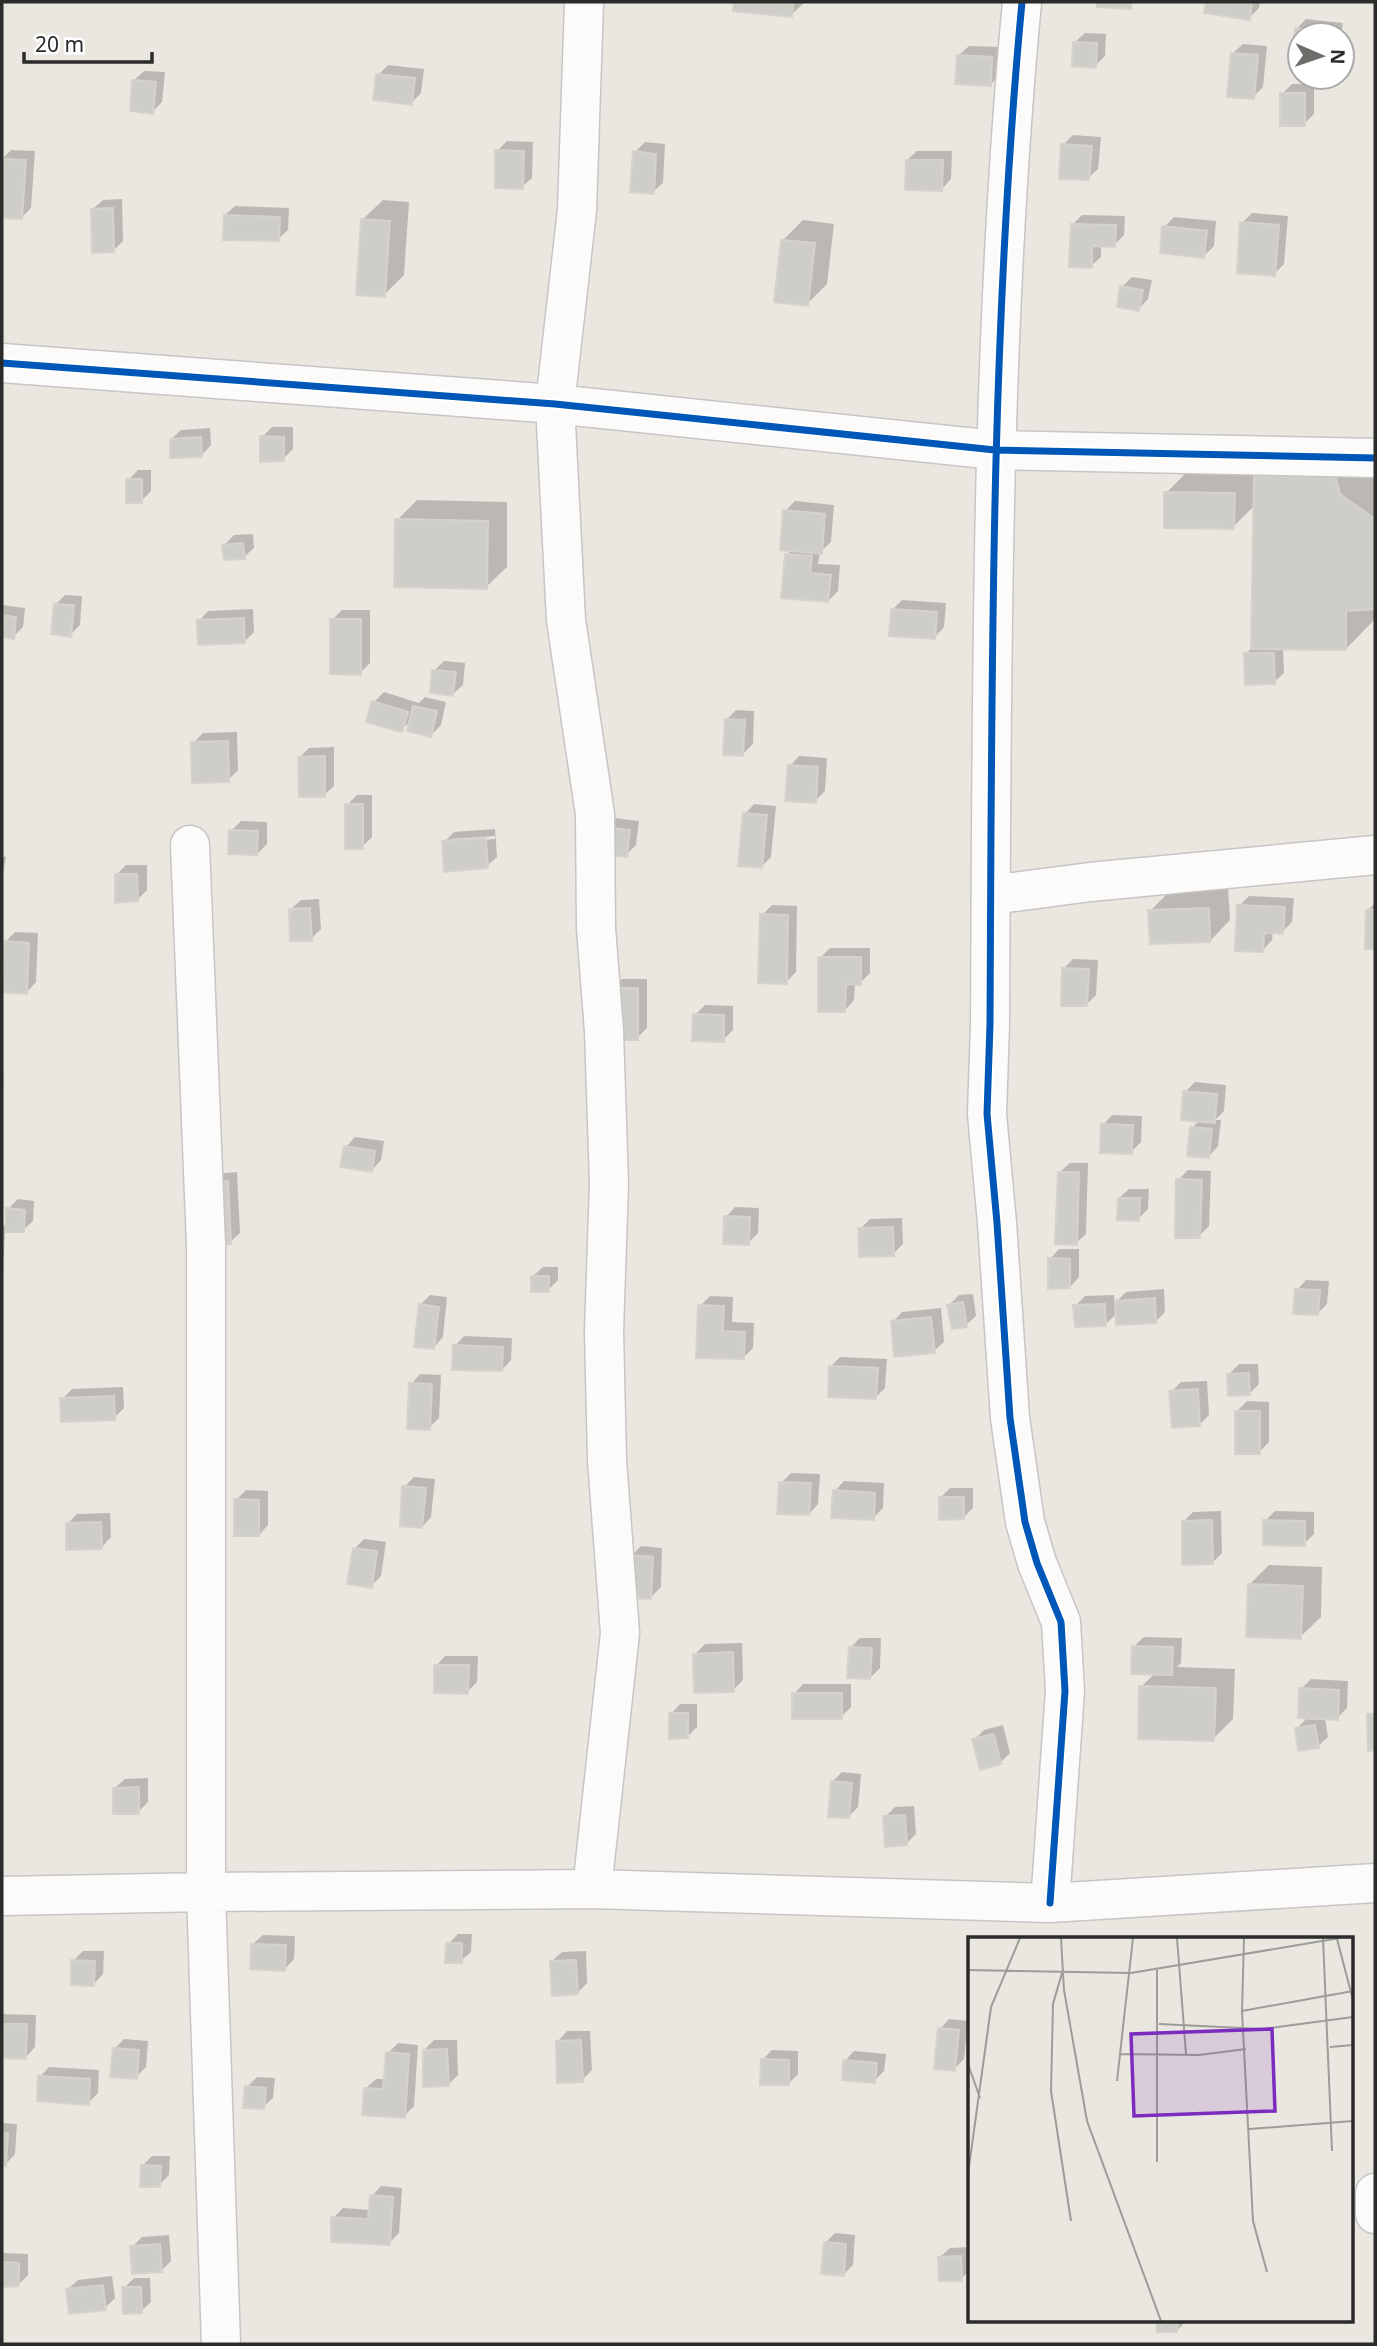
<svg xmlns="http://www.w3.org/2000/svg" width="1377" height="2346" viewBox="0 0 1377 2346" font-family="'Noto Sans',sans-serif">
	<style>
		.shadow { fill: #0003; fill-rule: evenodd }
		.building { fill: #cfcdc7; stroke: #d5d2cc; stroke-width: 2 }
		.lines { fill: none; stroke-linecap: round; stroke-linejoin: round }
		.minor-casing { stroke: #c7c5c6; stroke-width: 41 }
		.minor { stroke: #fcfbfa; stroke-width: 38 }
		.cycleway-casing { stroke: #fff; stroke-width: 11 }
		.cycleway { stroke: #0057b8; stroke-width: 7 }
		.inset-road { fill: none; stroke: #9e9c98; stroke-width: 2 }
		.view { fill: #7b2cbf; fill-opacity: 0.15; stroke: #7b2cbf; stroke-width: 3.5 }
		.inset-edge { fill: none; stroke: #2b2b2b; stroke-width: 3.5 }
	</style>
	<rect width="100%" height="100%" fill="#eae7e0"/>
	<path class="shadow" d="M736,2H805L791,15L735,9Z
		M1208,2H1260L1259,8L1249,18L1206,11Z
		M1306,19L1343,23L1341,35H1300V48L1296,29Z
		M1085,33L1106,34L1105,56L1095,66L1075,42Z
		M1243,44L1267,46L1263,87L1253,97L1233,53Z
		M969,46L1002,47L1001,74L991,84L959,55Z
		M388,65L424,69L421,93L411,103L378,75Z
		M144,71L165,72L162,102L152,112L134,80Z
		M1292,84H1314V114L1304,124L1282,94Z
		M1073,135L1101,137L1098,169L1088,178L1063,145Z
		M507,141L533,142L532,178L522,187L497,151Z
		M645,142L665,144L663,183L653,192L635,152Z
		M11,150L35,151L31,208L22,217L2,216V159Z
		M917,151H952L951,179L942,189L907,160Z
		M122,199L123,241L113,251L93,209L103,200Z
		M383,200L409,202L404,275L384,295L362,220Z
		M235,206L289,208L288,230L278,239L225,215Z
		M1252,213L1288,216L1284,264L1274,274L1242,223Z
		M1082,215L1125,216L1124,235L1114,245L1101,244V257L1091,266L1072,225Z
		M1174,217L1216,221L1214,246L1204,256L1164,227Z
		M803,220L834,224L827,284L807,304L783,240Z
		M1132,277L1152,280L1148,299L1139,309L1122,287Z
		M272,427H293V449L283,459L262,437Z
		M210,428L211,445L202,455L171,439L181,430Z
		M1285,447L1375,469V619L1346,649L1283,647L1284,673L1274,682L1246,654L1253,646L1255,505L1233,527L1166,493L1186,473H1254V478Z
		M138,470H151V491L141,501L128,480Z
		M417,500L507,502V567L486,587L397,520Z
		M795,501L834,505L831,542L820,552L818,564L840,565L838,591L828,601L786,555L792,550L785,511Z
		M253,534L254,548L244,557L224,545L234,535Z
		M65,595L82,596L80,625L70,635L55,605Z
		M902,600L946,603L944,627L935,637L892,610Z
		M2,605L25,608L23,627L13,637L2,636Z
		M253,609L254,632L244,642L199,621L208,611Z
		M342,610H370V663L360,673L332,620Z
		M444,661L465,663L463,685L453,694L434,671Z
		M384,692L419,703L425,697L446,702L441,725L431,735L412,720L401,730L374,702Z
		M736,710L754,711L753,744L743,754L727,719Z
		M237,732L238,770L228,780L193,743L203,733Z
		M334,747V786L324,795L300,757L309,748Z
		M799,756L827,758L825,791L815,801L790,766Z
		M357,795H372V837L362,847L347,805Z
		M754,804L776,806L771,857L762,866L745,814Z
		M615,818L639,821L636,845L626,855L605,828Z
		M241,821L267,822V844L257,854L231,831Z
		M495,829L497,857L487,866L444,842L454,832ZM495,836V839L452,842V839Z
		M2,856L6,857L2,879Z
		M126,865H147V890L137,900L116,875Z
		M1228,888L1230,920L1210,941L1150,911L1170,891Z
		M1249,896L1294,898L1292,922L1282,932H1273L1272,940L1263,950L1239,906Z
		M319,899L321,929L311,939L291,909L301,900Z
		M1375,903V948L1367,947L1368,910Z
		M772,905L797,906L796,972L786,982L762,915Z
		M15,932L38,933L36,982L27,992L5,942Z
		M830,948H870V973L860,983H855L854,1000L845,1010L820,958Z
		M1073,959L1098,960L1096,995L1087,1004L1063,969Z
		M622,979H647V1028L637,1038L612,989Z
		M705,1005L733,1006V1030L723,1040L695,1015Z
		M2,1074H4L2,1102Z
		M1195,1082L1226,1085L1224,1111L1215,1120H1221L1218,1146L1209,1156L1192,1128L1200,1120L1185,1092Z
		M1112,1115L1142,1116L1141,1142L1131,1152L1103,1125Z
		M355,1137L384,1141L381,1160L372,1170L346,1147Z
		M1070,1163H1088L1086,1234L1076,1243L1060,1172Z
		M1188,1170L1211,1171L1209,1226L1199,1236L1178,1180Z
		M237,1172L240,1233L230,1242L216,1174Z
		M1129,1189H1149L1148,1209L1138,1219L1119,1198Z
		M18,1199L34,1201L33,1221L23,1230H5L2,1297V1225L7,1226L8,1209Z
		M735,1207L759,1208L758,1233L748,1243L726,1217Z
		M902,1218L903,1244L893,1254L860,1229L870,1219Z
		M1059,1249H1079V1277L1070,1287L1050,1259Z
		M543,1267H558V1280L548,1290L533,1276Z
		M1306,1280L1329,1281L1327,1304L1317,1314L1297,1290Z
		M1164,1289L1165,1312L1155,1322L1117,1313L1105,1325L1075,1306L1085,1296L1114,1295L1115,1303L1126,1292Z
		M973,1294L976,1316L966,1325L949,1305L959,1295Z
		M430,1295L447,1297L443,1337L434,1347L420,1305Z
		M710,1296L733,1297L732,1322L754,1323L753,1348L743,1358L700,1306Z
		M941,1308L944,1342L934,1351L893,1322L902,1312Z
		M464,1336L512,1338L511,1360L502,1370L455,1346Z
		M840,1357L887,1359L885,1388L875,1398L830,1367Z
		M1239,1364H1258L1259,1384L1249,1394L1229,1374Z
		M420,1374L441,1375L439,1418L429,1428L411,1384Z
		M1207,1381L1209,1415L1199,1425L1171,1392L1181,1382Z
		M123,1387L124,1408L114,1418L62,1399L72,1389Z
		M1247,1401L1269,1402V1442L1259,1452L1237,1411Z
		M791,1473L820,1474L818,1504L809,1514L781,1483Z
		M414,1477L435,1479L431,1517L422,1527L404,1487Z
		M844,1481L884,1483L883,1508L873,1518L835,1491Z
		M950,1488H973V1508L963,1518L940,1498Z
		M246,1490L268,1491V1525L259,1535L236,1500Z
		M1221,1511L1222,1553L1213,1562L1183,1522L1193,1512Z
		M1275,1511L1314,1512V1534L1304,1544L1265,1521Z
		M110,1513L111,1537L102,1547L67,1524L77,1514Z
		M364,1539L386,1542L381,1576L371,1586L354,1549Z
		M641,1546L662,1548L661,1587L651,1597L631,1556Z
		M1269,1565L1322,1567L1321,1617L1300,1637L1249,1585Z
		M1144,1637L1182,1638L1181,1663L1177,1667L1235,1669L1233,1719L1213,1739L1141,1687L1155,1673L1134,1646Z
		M860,1638H881L880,1668L870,1678L851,1647Z
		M742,1643L743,1680L733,1690L695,1654L705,1644Z
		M445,1656H478L477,1682L467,1692L436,1666Z
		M1311,1679L1348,1681L1347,1708L1337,1718L1325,1717L1328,1737L1318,1746L1297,1728L1308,1717L1301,1689Z
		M803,1684H851V1707L841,1717L794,1694Z
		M680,1704H697V1727L687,1737L671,1714Z
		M1003,1725L1010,1753L1000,1763L974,1740L984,1730Z
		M842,1772L861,1774L858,1807L849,1816L832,1782Z
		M148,1778V1802L138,1812L115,1788L125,1779Z
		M914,1806L916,1834L906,1844L885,1817L895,1807Z
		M458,1934H472L471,1952L461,1961L448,1944Z
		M263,1935L295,1936L294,1959L285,1969L253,1944Z
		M83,1951H104L103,1974L94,1984L73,1961Z
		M586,1951L587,1983L577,1993L552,1961L562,1952Z
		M2,2014L36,2015L35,2047L26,2057L2,2056Z
		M949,2019L968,2021L964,2059L954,2069L940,2029Z
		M567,2031H590L592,2070L582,2080L558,2041Z
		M124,2039L148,2041L146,2067L136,2077L114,2049Z
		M434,2040H457L458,2075L448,2085L424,2050Z
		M398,2043L418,2045L414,2106L404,2116L366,2088L376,2079H385L388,2053Z
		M772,2050L798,2051V2074L788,2084L762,2060Z
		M854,2051L886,2054L884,2071L874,2081L845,2061Z
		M49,2067L99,2070L98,2093L88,2103L40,2077Z
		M257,2077L275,2078L273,2098L263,2107L247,2087Z
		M2,2123L17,2124L15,2154L6,2164H2Z
		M152,2156H170L169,2175L159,2185L142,2166Z
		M381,2186L402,2188L399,2233L389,2243L333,2218L343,2208L371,2210L372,2196Z
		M835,2233L855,2235L853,2265L843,2275L825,2243Z
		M169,2235L171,2261L161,2271L132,2247L142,2237Z
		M969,2247V2271L961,2279L940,2257L950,2248Z
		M3,2253L28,2254V2275L18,2285H2Z
		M112,2276L115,2298L105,2308L68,2289L78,2280Z
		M134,2278H150L151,2302L141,2311L124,2288Z
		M1159,2320H1187L1177,2331L1159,2330Z"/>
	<path class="building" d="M734,2H793L792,17L733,11Z
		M1097,2H1131V9L1097,7Z
		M1206,2H1252L1250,20L1204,13Z
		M1295,28L1334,32L1333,35H1300V49H1293Z
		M1073,42L1097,43L1096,68L1072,66Z
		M1231,53L1258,55L1254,99L1227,97Z
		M957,55L992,57L991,86L955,84Z
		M376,74L415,78L412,105L373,100Z
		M132,80L156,82L153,114L130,111Z
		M1280,93H1305V126H1280Z
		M1061,144L1092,146L1089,180L1059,179Z
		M495,150L524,151L523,189L495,188Z
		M633,151L656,154L654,194L630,192Z
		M2,159L26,160L22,219L2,218Z
		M906,160H943L942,191L905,190Z
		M113,208L114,252L92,253L91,209Z
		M224,215L280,217L279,241L223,240Z
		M361,219L390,221L385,297L356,295Z
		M1240,222L1279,225L1275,276L1237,273Z
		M1071,224L1116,225L1115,247L1092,246V268L1069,267Z
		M1162,226L1207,231L1204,258L1160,253Z
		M781,240L815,243L808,306L774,302Z
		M1120,286L1143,290L1139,311L1117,307Z
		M260,436L284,437V461L260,462Z
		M201,437L202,457L170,458V439Z
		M1335,475L1340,494L1375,519V609L1346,611V650L1251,649L1254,476Z
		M126,479H142V503H126Z
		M1164,492L1235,493L1234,529L1164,528Z
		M783,510L825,514L822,554L780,550Z
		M395,519L488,521L487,589L394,587Z
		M243,543L245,559L224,560L222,545Z
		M785,554L812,556L810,573L831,575L828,602L781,598Z
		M54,604L74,605L71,637L51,634Z
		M891,609L937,612L935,639L889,636Z
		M2,615L16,617L14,639L2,637Z
		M244,618L245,643L198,645L197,620Z
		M330,619H361V675L330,674Z
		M1244,653H1274L1275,684L1245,685Z
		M432,670L456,672L453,696L430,693Z
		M372,701L408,712L402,732L366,722Z
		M413,706L437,711L431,737L407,731Z
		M725,719L745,720L743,756L723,755Z
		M228,741L229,782L192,783L191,742Z
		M325,756V797H299L298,757Z
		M788,765L818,767L816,803L785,801Z
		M345,804H363V849H345Z
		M743,813L767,815L762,868L738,866Z
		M604,827L630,830L627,857L601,854Z
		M229,830L258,831L257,855L228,854Z
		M486,838L488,868L444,872L442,841Z
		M115,874H137L138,901L115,903Z
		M1237,905L1285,907L1283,934L1264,933L1263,952L1235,951Z
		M310,908L312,941H290L289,909Z
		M1209,908L1210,942L1150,944L1148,910Z
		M1366,910H1375V949H1365Z
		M760,914L788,915L787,984L758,983Z
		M4,941L29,943L27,994L2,992Z
		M818,957H861V985L846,984L845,1012H818Z
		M1062,968L1089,969L1087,1006H1061Z
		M610,988H638V1040H610Z
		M693,1014L724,1015V1042L692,1041Z
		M1183,1091L1217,1094L1215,1123L1181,1120Z
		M1101,1124L1133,1125L1132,1154L1100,1153Z
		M1190,1127L1212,1129L1209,1158L1187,1156Z
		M344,1146L375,1151L372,1172L340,1167Z
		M1058,1172H1079L1077,1245L1055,1244Z
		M1176,1179L1202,1180L1200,1238H1175Z
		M228,1181L231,1244L208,1245L205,1183Z
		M1118,1198H1140L1139,1221L1117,1220Z
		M6,1208L25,1210L24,1232H6Z
		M724,1216L750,1217L749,1245L723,1244Z
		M893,1227L894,1256L859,1257L858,1228Z
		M1048,1258L1070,1259V1288L1048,1289Z
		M531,1276H549V1292H531Z
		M1295,1289L1320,1290L1318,1315L1293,1314Z
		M1155,1298L1156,1323L1116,1325L1115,1301Z
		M963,1302L967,1327L952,1329L947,1305Z
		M419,1304L439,1307L434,1349L414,1347Z
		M1105,1304L1106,1326L1075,1327L1073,1305Z
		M698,1305L724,1306L723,1331L745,1332L744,1359L696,1358Z
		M931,1317L935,1353L894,1357L891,1321Z
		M453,1345L503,1347L502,1371L452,1370Z
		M829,1366L878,1368L876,1399L828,1397Z
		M1249,1373L1250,1395L1228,1396L1227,1374Z
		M409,1383L432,1384L430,1430L407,1429Z
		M1198,1389L1200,1426L1172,1428L1169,1391Z
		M114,1396L115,1420L61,1422L60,1398Z
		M1235,1411H1260V1454H1235Z
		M779,1482L811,1483L809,1515L777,1514Z
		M402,1486L426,1488L422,1528L400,1526Z
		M833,1490L875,1493L874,1520L831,1518Z
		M939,1497H964V1519L939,1520Z
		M234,1499L259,1500V1536H234Z
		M1212,1520L1213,1564L1182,1565V1521Z
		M1263,1520L1305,1521V1546L1263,1545Z
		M101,1522L102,1549L66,1550V1523Z
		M353,1548L377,1551L372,1588L347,1584Z
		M630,1555L653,1557L651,1599L628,1598Z
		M1248,1584L1303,1586L1301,1639L1246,1637Z
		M1132,1646L1173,1647L1172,1675L1131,1674Z
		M849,1647L872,1648L870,1679L847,1678Z
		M733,1652L734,1692L694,1693L693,1654Z
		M434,1665H469L468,1694L434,1693Z
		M1139,1686L1216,1688L1214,1741L1138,1739Z
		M1299,1688L1339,1690L1338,1720L1298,1718Z
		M792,1693H842V1719H792Z
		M669,1713H688V1738L669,1739Z
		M1367,1714H1375V1750L1368,1751Z
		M1315,1725L1319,1748L1298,1751L1295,1728Z
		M994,1734L1001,1764L980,1770L972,1739Z
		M831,1781L852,1783L849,1818L828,1817Z
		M139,1787V1814H113V1788Z
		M905,1815L907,1845L885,1847L883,1816Z
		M446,1943H462V1963H445Z
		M251,1944L286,1945L285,1971L250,1969Z
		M71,1960L95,1961L94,1986L71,1985Z
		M576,1960L578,1994L552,1996L550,1961Z
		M2,2024H27L26,2059L2,2058Z
		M938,2028L959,2030L955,2071L934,2069Z
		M581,2040L583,2082L557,2083L556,2041Z
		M113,2048L139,2050L137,2079L110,2077Z
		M447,2049L449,2086L423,2087V2050Z
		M386,2052L409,2054L405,2118L362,2115L364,2088L383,2089Z
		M761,2059L789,2060V2085H760Z
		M843,2060L877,2063L875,2083L842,2080Z
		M38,2076L90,2079L89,2105L37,2101Z
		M245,2086L266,2088L264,2109L243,2108Z
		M2,2133H8L6,2166L2,2165Z
		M141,2165L161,2166L160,2187H140Z
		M370,2195L393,2197L390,2245L331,2242V2217L368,2219Z
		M824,2242L846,2244L844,2276L821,2274Z
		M160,2244L162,2272L132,2274L130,2246Z
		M961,2256L962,2281H939L938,2257Z
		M2,2262L19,2263V2286L2,2287Z
		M103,2285L106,2310L69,2314L66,2289Z
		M122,2287H141L142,2313L123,2314Z
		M1157,2320H1178L1177,2332H1157Z"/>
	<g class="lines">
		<defs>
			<path id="minor" d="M584,2L577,210L555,404L566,620L595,814L596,928L604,1031L609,1184L604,1331L607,1460L620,1633L592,1889
				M1022,2C990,341 992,683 990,1024L987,1114L997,1223L1010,1418L1025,1522L1037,1563L1061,1622L1065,1691L1050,1903
				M2,363L555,404L995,450L1375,458
				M190,845L206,1245V1892L221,2344
				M991,895L1090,882L1375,855
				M2,1896L206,1892L592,1889L1050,1903L1375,1883
				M1375,2193V2214"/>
		</defs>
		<use href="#minor" class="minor-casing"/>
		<use href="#minor" class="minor"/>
		<defs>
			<path id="cycleway" d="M1022,2C990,341 992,683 990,1024L987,1114L997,1223L1010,1418L1025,1522L1037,1563L1061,1622L1065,1691L1050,1903
				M2,363L555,404L995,450L1375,458"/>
		</defs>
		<use href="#cycleway" class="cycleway-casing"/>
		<use href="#cycleway" class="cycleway"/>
	</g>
	<g transform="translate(968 1937)">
		<rect width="385" height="385" fill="#eae7e0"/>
		<path class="inset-road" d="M93,1L96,53L119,184L193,384M209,1L218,117M276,1L274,74L285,284L299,335M355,1L364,214M369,2L385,63M0,33L163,36L372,1M94,36L85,67L83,154L103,284M274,74L385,54M191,87L295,92L385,80M362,110L385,108M152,117L231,118L278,112M0,127L12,161M149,144L165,1M281,192L385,184M189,225V33M0,237L23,70L52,1"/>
		<path class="view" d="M304,92L307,174L166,179L163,97Z"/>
		<rect width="385" height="385" class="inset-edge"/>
	</g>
	<rect width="1377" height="2346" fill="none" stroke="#2b2b2b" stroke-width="7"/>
	<g transform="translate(1321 56) rotate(92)"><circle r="33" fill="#ffffff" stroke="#aaaaaa" stroke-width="2"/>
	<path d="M0-5L12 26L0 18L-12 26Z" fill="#6e6d6a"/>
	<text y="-10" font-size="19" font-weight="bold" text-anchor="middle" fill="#2b2b2b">N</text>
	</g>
	<path d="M24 52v10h128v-10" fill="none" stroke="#2b2b2b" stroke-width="3.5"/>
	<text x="35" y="52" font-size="21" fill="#2b2b2b" stroke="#ffffff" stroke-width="5" paint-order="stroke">20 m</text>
</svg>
